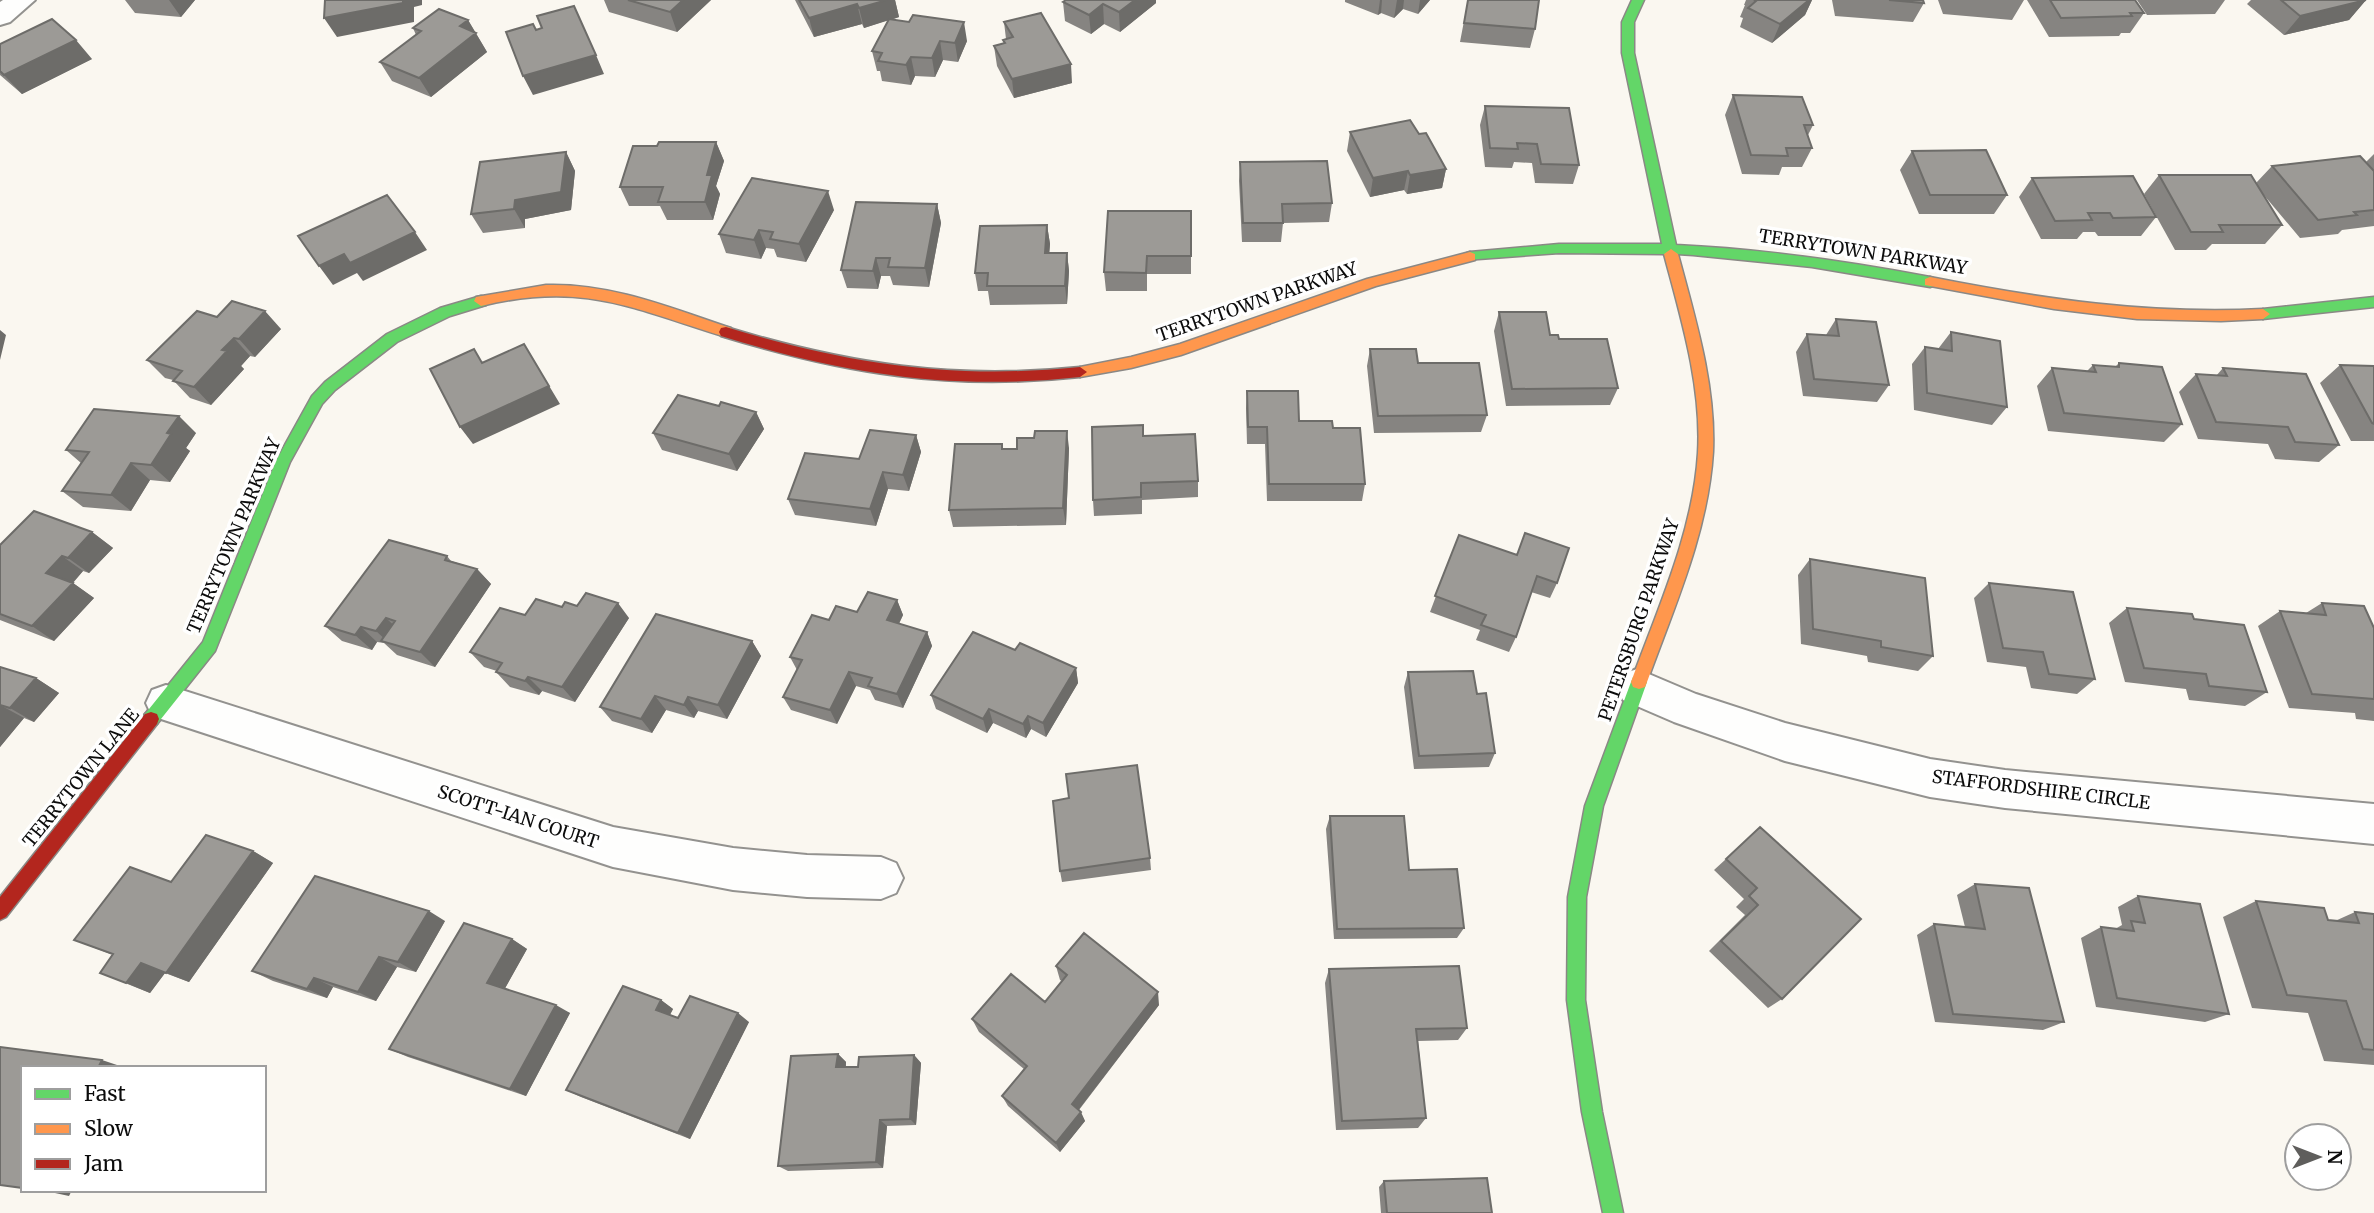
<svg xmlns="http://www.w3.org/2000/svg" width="2374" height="1213" viewBox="0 0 2374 1213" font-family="Merriweather,serif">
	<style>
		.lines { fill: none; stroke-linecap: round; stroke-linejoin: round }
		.street-casing { stroke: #93928f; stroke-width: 4 }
		.fast-casing { stroke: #8a8885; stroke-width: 3 }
		.slow-casing { stroke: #8a8885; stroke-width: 3 }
		.jam-casing { stroke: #8a8885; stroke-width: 3 }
		.street { fill: #fefefd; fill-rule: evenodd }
		.fast { fill: #63d668; fill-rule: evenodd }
		.slow { fill: #ff974d; fill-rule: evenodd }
		.jam { fill: #b3261e; fill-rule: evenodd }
		.wall { fill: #868481 }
		.shaded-wall { fill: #6d6c69 }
		.building { fill: #9c9a96; stroke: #6d6c69; stroke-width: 2 }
		.labels { text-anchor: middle; stroke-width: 7; stroke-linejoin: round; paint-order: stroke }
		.street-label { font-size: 18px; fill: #0c0c0c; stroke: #fff }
	</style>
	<rect width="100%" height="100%" fill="#faf7f0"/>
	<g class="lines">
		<defs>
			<path id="street" d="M3,0H35L10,22L0,25V2Z
				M1637,669L1696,694L1785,723L1930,759L2005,770L2374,804V844L2005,808L1930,797L1785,761L1674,722L1623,700L1617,687L1623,674Z
				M166,685L613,827L733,848L807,855L881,857L896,863L903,878L896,893L881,899L807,897L733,890L613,867L152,716L146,703L152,690Z"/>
			<path id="fast" d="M1632,0H1644L1634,22V53L1676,245C1761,249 1846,261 1930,277L1935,279V285L1930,287L1812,267L1693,255L1677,254L1671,259L1664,254L1559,253L1465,260V254L1470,252L1559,244H1662L1622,53V22Z
				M481,296L486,297L488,301L486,305L450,316L397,342L335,390L322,404L290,462L215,651L157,724L151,726L145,724L143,719L145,714L203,642L276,461L312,396L325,382L387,334L440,308Z
				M2374,297V307L2263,319L2256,314L2263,309Z
				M1639,675L1645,677L1647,682L1603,806L1586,897L1585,1000L1602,1112L1623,1213H1603L1582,1112L1567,1000L1568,897L1585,806L1631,682L1633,677Z"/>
			<path id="slow" d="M1671,249L1678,254C1695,318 1716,385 1713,452C1708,533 1674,607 1647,682L1645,687L1639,689L1633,687L1631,682C1658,608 1693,533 1698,453C1702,386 1681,318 1664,254Z
				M1470,252L1475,254V260L1376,286L1181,355L1131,368L1080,377L1073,372L1080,367L1131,357L1180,344L1367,279Z
				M1930,277C2041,299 2150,315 2263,309L2270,314L2263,319L2221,321L2137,319L2054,309L1925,285V279Z
				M546,285C611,283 671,308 731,328L733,332L726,337C631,308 583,281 481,306L474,301L476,297Z"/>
			<path id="jam" d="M726,327C848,364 953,380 1080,367L1087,372L1080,377C950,391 845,374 721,336L719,332L721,328Z
				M151,712L157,714L159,719L157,724L6,917L0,920V897L145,714Z"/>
		</defs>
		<use href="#street" class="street-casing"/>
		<use href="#fast" class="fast-casing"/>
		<use href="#slow" class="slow-casing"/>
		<use href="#jam" class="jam-casing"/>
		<use href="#street" class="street"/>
		<use href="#fast" class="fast"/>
		<use href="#slow" class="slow"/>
		<use href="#jam" class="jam"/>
	</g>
	<path class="wall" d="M125,0H195L181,17L135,13Z
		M604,0H711L677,32L609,12Z
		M795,0H895L899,17L891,20L967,41L958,62L943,60L935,77L915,76L911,85L882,81L880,71H877L872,51L888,20L864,28L862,24L814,37Z
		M1345,0H1430L1418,14L1403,9L1394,18L1381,13L1378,15L1345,2Z
		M1468,0L1535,29L1530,48L1460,42Z
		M1746,0H1812L1805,15L1772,43L1740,27L1743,18L1740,17L1745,5H1744Z
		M1832,0H1923L1924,3L1913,22L1835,16Z
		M1938,0H2024L2012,20L1943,14Z
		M2027,0H2135L2144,13L2130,33H2121L2119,36L2049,37Z
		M2137,0H2225L2215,14L2147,15Z
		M2251,0H2366L2349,20L2284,35L2247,4Z
		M1063,2L1156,3L1120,32L1104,24L1091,34L1065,21Z
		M468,20L487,52L431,97L392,81L380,62L416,35L413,28Z
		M1004,22L1072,83L1014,98L997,66L994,46L1004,43L1003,40L1006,39Z
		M0,44L92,59L22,94L0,75Z
		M1733,95L1813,125L1808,135L1812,148L1802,167H1782L1779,175L1742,174L1725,115Z
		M1485,106L1579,165L1573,184L1535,183L1532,163L1514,162L1512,168L1485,167L1480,125Z
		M1350,132L1419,134L1446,169L1442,188L1407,194L1404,190L1370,197L1347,151Z
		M716,142L724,161L716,186L720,194L713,220H667L660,206H629L620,187L657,146Z
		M1912,151L2007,195L1994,214H1919L1900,170Z
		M566,152L575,171L571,210L525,219V228L483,233L471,214Z
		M2374,154V226L2342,230L2338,234L2300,238L2263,194L2282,225L2265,244H2212L2206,250H2175L2144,194L2159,175L2256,183L2272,166L2366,162Z
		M1240,162L1332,203L1329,222L1283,223L1281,242H1242L1239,181Z
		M2032,178L2156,217L2141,236H2098L2095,232H2083L2077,239H2041L2019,197Z
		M937,204L941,223L929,287L893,285L890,276H881L878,289L847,288L841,270Z
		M834,210L806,262L777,257L774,249L766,248L761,259L726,253L719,234Z
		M1191,211V274H1147V291H1106L1104,272Z
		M1047,225L1050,244L1049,253H1067L1069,271L1067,304L990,305L988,291H978L975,273Z
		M1499,312L1559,339L1618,388L1610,405L1506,406L1494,331Z
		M217,317L281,329L255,357L250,356L241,366L244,369L211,405L190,398L173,380L165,378L147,360Z
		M1836,319L1889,385L1877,402L1803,396L1796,352L1807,334L1826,335Z
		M1951,332L2007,407L1992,425L1914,410L1912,364L1925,347L1938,349Z
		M1370,349L1418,363L1487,415L1481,432L1374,433L1367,366Z
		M2119,363L2182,424L2164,442L2048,431L2037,386L2052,368L2087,371L2093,365L2115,367Z
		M2340,365L2374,366V441H2351L2320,383Z
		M2223,368L2339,445L2319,462L2275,459L2268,444L2198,439L2179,392L2196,374L2216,376Z
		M1247,391L1299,421L1333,428L1365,484L1362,501H1267L1265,444H1247L1246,408Z
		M719,406L756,412L764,429L737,471L662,450L653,433Z
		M196,433L186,448L190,451L170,482L150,480L131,511L83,507L62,491L81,463L66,450Z
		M916,435L921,452L909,491L888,489L876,526L795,515L788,499L859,459Z
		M1143,436L1198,481V497L1142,500V514L1094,516L1093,500Z
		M1034,438L1069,448L1066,525L953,527L949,510L1002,444L1003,449H1017Z
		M92,532L113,548L89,573L83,571L73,583L94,598L54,641L0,620V545Z
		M1459,535L1557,583L1550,598L1531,592L1516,637L1509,652L1476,640L1480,630L1430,612Z
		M447,556L451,561L477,569L491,584L435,667L397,655L384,643L377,642L372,650L342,641L325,626Z
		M1810,559L1933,656L1918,671L1868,662L1867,656L1801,644L1798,575Z
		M1989,583L2095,679L2077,694L2031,688L2026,667L1987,662L1974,598Z
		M897,600L903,615L899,624L927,632L932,646L903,708L875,700L870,690L856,686L837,724L791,710L783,697L797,670L790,657L829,620Z
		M2322,603L2374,628V721L2356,719L2355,713L2289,708L2258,626L2280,611L2306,613Z
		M577,606L629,618L575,702L542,691L539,695L510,687L496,672L497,671L484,667L470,652L525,615L562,607Z
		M2127,608L2194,619L2267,692L2245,706L2189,700L2186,689L2125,682L2109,623Z
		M752,641L761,656L727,719L698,711L694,718L666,710L652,733L612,721L600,707Z
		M1015,650L1076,668L1078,683L1046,737L1031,729L1026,738L993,723L987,733L936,709L931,695Z
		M0,667L36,678L59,693L34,722L24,718L0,747Z
		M1408,672L1477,694L1495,753L1489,767L1414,769L1404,687Z
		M1330,816L1409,870L1464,928L1457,938L1334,939L1326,829Z
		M253,851L273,863L189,982L165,973L150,993L100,973L113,955L74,940L171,882Z
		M1150,858L1151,870L1062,882L1060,871Z
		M1726,859L1861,919L1782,999L1768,1008L1709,951L1745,915L1736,907L1744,899L1714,870Z
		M1975,884L2064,1022L2043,1030L1935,1022L1917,935L1934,924L1965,927L1957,895Z
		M2138,896L2229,1014L2205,1022L2096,1007L2081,938L2101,927L2115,929L2122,925L2118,907Z
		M2256,901L2328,920L2335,921L2355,912L2374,914V1065L2324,1061L2308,1013L2252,1008L2223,917Z
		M445,921L416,972L397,967L376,1001L333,987L327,998L273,981L252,971Z
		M512,939L527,949L505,988L570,1013L526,1096L408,1057L389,1049Z
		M1056,966L1159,1005L1079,1110L1085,1121L1060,1152L1008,1106L1002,1096L1024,1069L979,1032L972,1019L1045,1002L1062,981L1060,980Z
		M1329,969L1467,1028L1458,1040L1418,1041L1426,1118L1418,1128L1336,1130L1325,983Z
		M661,1000L673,1009L670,1015L678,1018L749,1022L690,1139L581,1097L566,1090Z
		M838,1054L846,1062V1067H858L914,1055L921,1063L916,1125L887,1126L883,1168L788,1171L778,1166Z
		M1384,1181L1492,1213H1381L1379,1187Z"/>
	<path class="shaded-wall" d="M169,0H195L181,17Z
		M403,0H422V5L414,7V22L337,37L324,18Z
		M683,0H711L677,32L670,12Z
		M887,0H895L899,17L864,28L859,8Z
		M1135,0H1156V3L1120,32L1119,12Z
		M1380,0H1382L1381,13L1378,15Z
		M1397,0H1404L1403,9L1394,18Z
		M1420,0H1430L1418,14Z
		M1809,0H1812L1805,15L1772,43L1780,24Z
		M2366,0L2349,20L2284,35L2300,16Z
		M857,4L862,24L814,37L809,18Z
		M1103,4L1104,24L1091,34L1089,15Z
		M468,20L487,52L431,97L419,78L460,26Z
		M964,22L967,41L958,62L955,43Z
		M76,40L92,59L22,94L4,75Z
		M940,41L943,60L935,77L932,58Z
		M596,55L604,74L533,95L523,76Z
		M911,57L915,76L911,85L906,65Z
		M1071,64L1072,83L1014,98L1012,79Z
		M716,142L724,161L716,186L720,194L713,220L705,202L707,175Z
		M566,152L575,171L571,210L525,219V228L514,209L515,200Z
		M1446,169L1442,188L1407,194L1410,175Z
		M1408,171L1404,190L1370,197L1373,178Z
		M828,191L834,210L806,262L799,244Z
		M937,204L941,223L929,287L925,268Z
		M1047,225L1050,244L1048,271L1045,253Z
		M759,230L766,248L761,259L754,240Z
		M415,232L427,250L363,281L357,273L333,285L319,266L344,254Z
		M1067,253L1069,271L1067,304L1065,286Z
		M876,258L881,276L878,289L873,271Z
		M265,311L281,329L255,357L239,339Z
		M0,330L6,335L0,360Z
		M234,338L250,356L241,366L244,369L211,405L194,387L222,350Z
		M524,344L560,404L473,444L460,427Z
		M756,412L764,429L737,471L729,454Z
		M179,416L196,433L186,448L190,451L170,482L151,465L167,433Z
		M1067,431L1069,448L1066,525L1063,508Z
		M916,435L921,452L909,491L903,475Z
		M131,463L150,480L131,511L111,495Z
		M883,472L888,489L876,526L870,509Z
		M92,532L113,548L89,573L68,558Z
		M62,556L83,571L68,588L46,573Z
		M477,569L491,584L435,667L420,652Z
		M73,583L94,598L54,641L32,626Z
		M897,600L903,615L893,635L887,620Z
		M618,603L629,618L575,702L562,687Z
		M386,618L402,633L389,643L376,631Z
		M361,627L377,642L372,650L355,635Z
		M927,632L932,646L903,708L897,694Z
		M752,641L761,656L727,719L718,705Z
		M1076,668L1078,683L1046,737L1043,723Z
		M849,672L856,686L837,724L830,710Z
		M528,677L542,691L539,695L525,681Z
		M36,678L59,693L34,722L10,708Z
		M655,696L666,710L652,733L641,719Z
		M688,697L698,711L694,718L684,705Z
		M0,705L24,718L0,747Z
		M989,709L993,723L987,733L983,719Z
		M1028,716L1031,729L1026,738L1023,724Z
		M253,851L273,863L189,982L166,973Z
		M429,911L445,921L416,972L398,962Z
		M512,939L527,949L503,992L487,983Z
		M379,957L397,967L376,1001L358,992Z
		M141,963L165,973L150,993L126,983Z
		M314,978L333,987L327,998L307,989Z
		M1158,992L1159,1005L1076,1113L1072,1104Z
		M661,1000L673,1009L668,1018L656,1010Z
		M556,1005L570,1013L526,1096L510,1089Z
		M738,1013L749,1022L690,1139L678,1133Z
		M838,1054L846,1062L845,1075L836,1067Z
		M914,1055L921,1063L916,1125L910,1119Z
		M102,1060L126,1068H98Z
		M1081,1112L1085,1121L1060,1152L1056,1143Z
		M880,1120L887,1126L883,1168L876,1162Z
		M41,1190H72L69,1196Z"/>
	<path class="building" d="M325,0H403V3L324,18Z
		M628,0H683L670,12Z
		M799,0H887L859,8L857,4L809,18Z
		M1066,0H1135L1119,12L1103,4L1089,15L1063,2Z
		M1468,0H1539L1535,29L1464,23Z
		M1754,0H1809L1780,24L1748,8L1756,1Z
		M1889,0H1923L1924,3Z
		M2050,0H2135L2144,13H2130L2132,16L2061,18Z
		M2281,0H2366L2300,16Z
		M574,6L596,55L523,76L506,32L533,24L536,30L542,28L537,16Z
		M439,9L468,20L460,26L476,33L419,78L380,62L421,31L413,28Z
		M1041,13L1071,64L1012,79L994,46L1005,43L1003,40L1013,37L1004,22Z
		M913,15L964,22L955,43L940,41L932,58L911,57L906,65L878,61L882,53L872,51L889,19L909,22Z
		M52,19L76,40L4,75L0,71V44Z
		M1733,95L1802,97L1813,125H1804L1812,148H1786L1788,156L1751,155Z
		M1485,106L1569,108L1579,165L1541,164L1537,144L1517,143L1518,149L1490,148Z
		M1410,120L1419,134L1426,133L1446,169L1410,175L1408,171L1373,178L1350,132Z
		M659,142H716L707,175H712L705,202H658L663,187H620L633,146H657Z
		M1986,150L2007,195H1930L1912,151Z
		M566,152L561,192L515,200L514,209L471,214L480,162Z
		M2360,156L2374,171V210L2354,212L2357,215L2318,220L2272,166Z
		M1327,161L1332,203L1282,204L1283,223H1243L1240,162Z
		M2159,175H2251L2282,225H2219L2223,232H2191Z
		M2133,176L2156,217L2113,218L2110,213H2088L2092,220L2055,221L2032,178Z
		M752,178L828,191L799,244L770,239L773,232L759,230L754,240L719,234Z
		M387,195L415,232L350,263L344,254L319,266L298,236Z
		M856,202L937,204L925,268L888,267L890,258H876L873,271L841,270Z
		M1108,211H1191V256H1147L1146,273L1104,272Z
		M1047,225L1045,253H1067L1065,286H987L988,273H975L980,226Z
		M232,301L265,311L239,339L234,338L222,350L227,351L194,387L173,381L182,371L147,360L197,311L217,317Z
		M1499,312H1546L1550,335H1558L1559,339H1607L1618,388L1512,389Z
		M1836,319L1876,322L1889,385L1814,379L1807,334L1839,336Z
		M1951,332L2000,341L2007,407L1927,393L1925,347L1952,351Z
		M524,344L549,386L460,427L430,369L474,349L482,363Z
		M1370,349H1416L1418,363H1479L1487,415L1378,416Z
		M2119,363L2162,367L2182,424L2064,413L2052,368L2096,372L2093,365L2119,367Z
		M2340,365L2374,366V424L2372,423Z
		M2223,368L2306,374L2339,445L2295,442L2288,427L2216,422L2196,374L2227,376Z
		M1247,391H1298L1299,421H1332L1333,428H1360L1365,484H1269L1267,427H1248Z
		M678,395L719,406L721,402L756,412L729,454L653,433Z
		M94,409L179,416L167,433L171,434L151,465L131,463L111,495L62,491L89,452L66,450Z
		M1143,425V436L1195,434L1198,481L1141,483V497L1093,500L1092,427Z
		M870,430L916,435L903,475L883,472L870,509L788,499L805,453L859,459Z
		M1035,431H1067L1063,508L949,510L955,444H1002V449H1017V438H1034Z
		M34,511L92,532L68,558L62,556L46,573L73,583L32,626L0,614V545Z
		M1525,533L1569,548L1557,583L1537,576L1516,637L1481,625L1486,615L1435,596L1459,535L1517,555Z
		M389,540L447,556L445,560L477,569L420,652L381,641L395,621L386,618L376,631L361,627L355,635L325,626Z
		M1810,559L1925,578L1933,656L1881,647V641L1813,629Z
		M1989,583L2073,592L2095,679L2049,674L2043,652L2003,648Z
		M868,592L897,600L887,620L927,632L897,694L868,686L872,678L849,672L830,710L783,697L802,660L790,657L812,615L829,620L836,606L857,612Z
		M586,593L618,603L562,687L528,677L525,681L496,672L502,663L470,652L500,608L525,615L536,599L562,607L565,602L577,606Z
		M2322,603L2364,606L2374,628V699L2312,694L2280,611L2326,615Z
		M2127,608L2192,614L2194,619L2244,625L2267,692L2209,686L2206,674L2144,668Z
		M656,614L752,641L718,705L688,697L684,705L655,696L641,719L600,707Z
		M973,632L1015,650L1020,643L1076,668L1043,723L1028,716L1023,724L989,709L983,719L931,695Z
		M0,667L36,678L10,708L0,705Z
		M1473,671L1477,694L1486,693L1495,753L1419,756L1408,672Z
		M1137,765L1150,858L1060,871L1053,801L1069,798L1066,774Z
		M1330,816H1404L1409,870L1457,869L1464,928L1337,929Z
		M1760,827L1861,919L1782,999L1721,941L1758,905L1749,896L1757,888L1726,859Z
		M206,835L253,851L166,973L141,963L126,983L100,973L113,954L74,940L130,867L171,882Z
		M315,876L429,911L398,962L379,957L358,992L314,978L307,989L252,971Z
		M1975,884L2029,888L2064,1022L1953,1014L1934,924L1985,929Z
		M2138,896L2200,904L2229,1014L2117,998L2101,927L2134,931L2131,921L2145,923Z
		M2256,901L2324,908L2328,920L2359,923L2355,912L2374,914V1050L2363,1049L2346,1001L2287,995Z
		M464,923L512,939L487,983L556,1005L510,1089L389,1049Z
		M1084,933L1158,992L1072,1104L1081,1112L1056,1143L1002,1096L1027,1066L972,1019L1011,974L1045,1002L1067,975L1056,966Z
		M1459,966L1467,1028L1416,1029L1426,1118L1342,1121L1329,969Z
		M623,986L661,1000L656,1010L678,1018L690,996L738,1013L678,1133L566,1090Z
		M0,1047L102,1060L98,1068H23V1188L0,1185Z
		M838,1054L836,1067H858L859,1057L914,1055L910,1119L880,1120L876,1162L778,1166L791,1056Z
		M1487,1178L1492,1213H1387L1384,1181Z"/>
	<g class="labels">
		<g class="street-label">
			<text transform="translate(1863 252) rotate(9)" y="6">TERRYTOWN PARKWAY</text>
			<text transform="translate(1257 302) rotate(-19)" y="6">TERRYTOWN PARKWAY</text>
			<text transform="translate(234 536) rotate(-67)" y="6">TERRYTOWN PARKWAY</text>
			<text transform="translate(1639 620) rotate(-71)" y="6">PETERSBURG PARKWAY</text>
			<text transform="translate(81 778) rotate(-51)" y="6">TERRYTOWN LANE</text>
			<text transform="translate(2041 790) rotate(7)" y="6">STAFFORDSHIRE CIRCLE</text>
			<text transform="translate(518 817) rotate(18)" y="6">SCOTT-IAN COURT</text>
		</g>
	</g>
	<rect x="21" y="1066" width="245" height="126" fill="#ffffff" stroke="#9e9e9e" stroke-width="2"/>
	<rect x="35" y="1089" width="35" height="10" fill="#63d668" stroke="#9e9e9e" stroke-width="2"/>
	<text x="84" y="1101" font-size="21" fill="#0c0c0c">Fast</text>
	<rect x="35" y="1124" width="35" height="10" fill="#ff974d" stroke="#9e9e9e" stroke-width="2"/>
	<text x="84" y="1136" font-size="21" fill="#0c0c0c">Slow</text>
	<rect x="35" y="1159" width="35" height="10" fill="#b3261e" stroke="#9e9e9e" stroke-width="2"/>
	<text x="84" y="1171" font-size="21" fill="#0c0c0c">Jam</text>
	<g transform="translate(2318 1157) rotate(90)"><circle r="33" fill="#ffffff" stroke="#9e9e9e" stroke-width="2"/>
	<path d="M0-5L12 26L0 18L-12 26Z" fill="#5f5e5c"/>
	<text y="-10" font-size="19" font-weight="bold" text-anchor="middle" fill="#0c0c0c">N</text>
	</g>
</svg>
